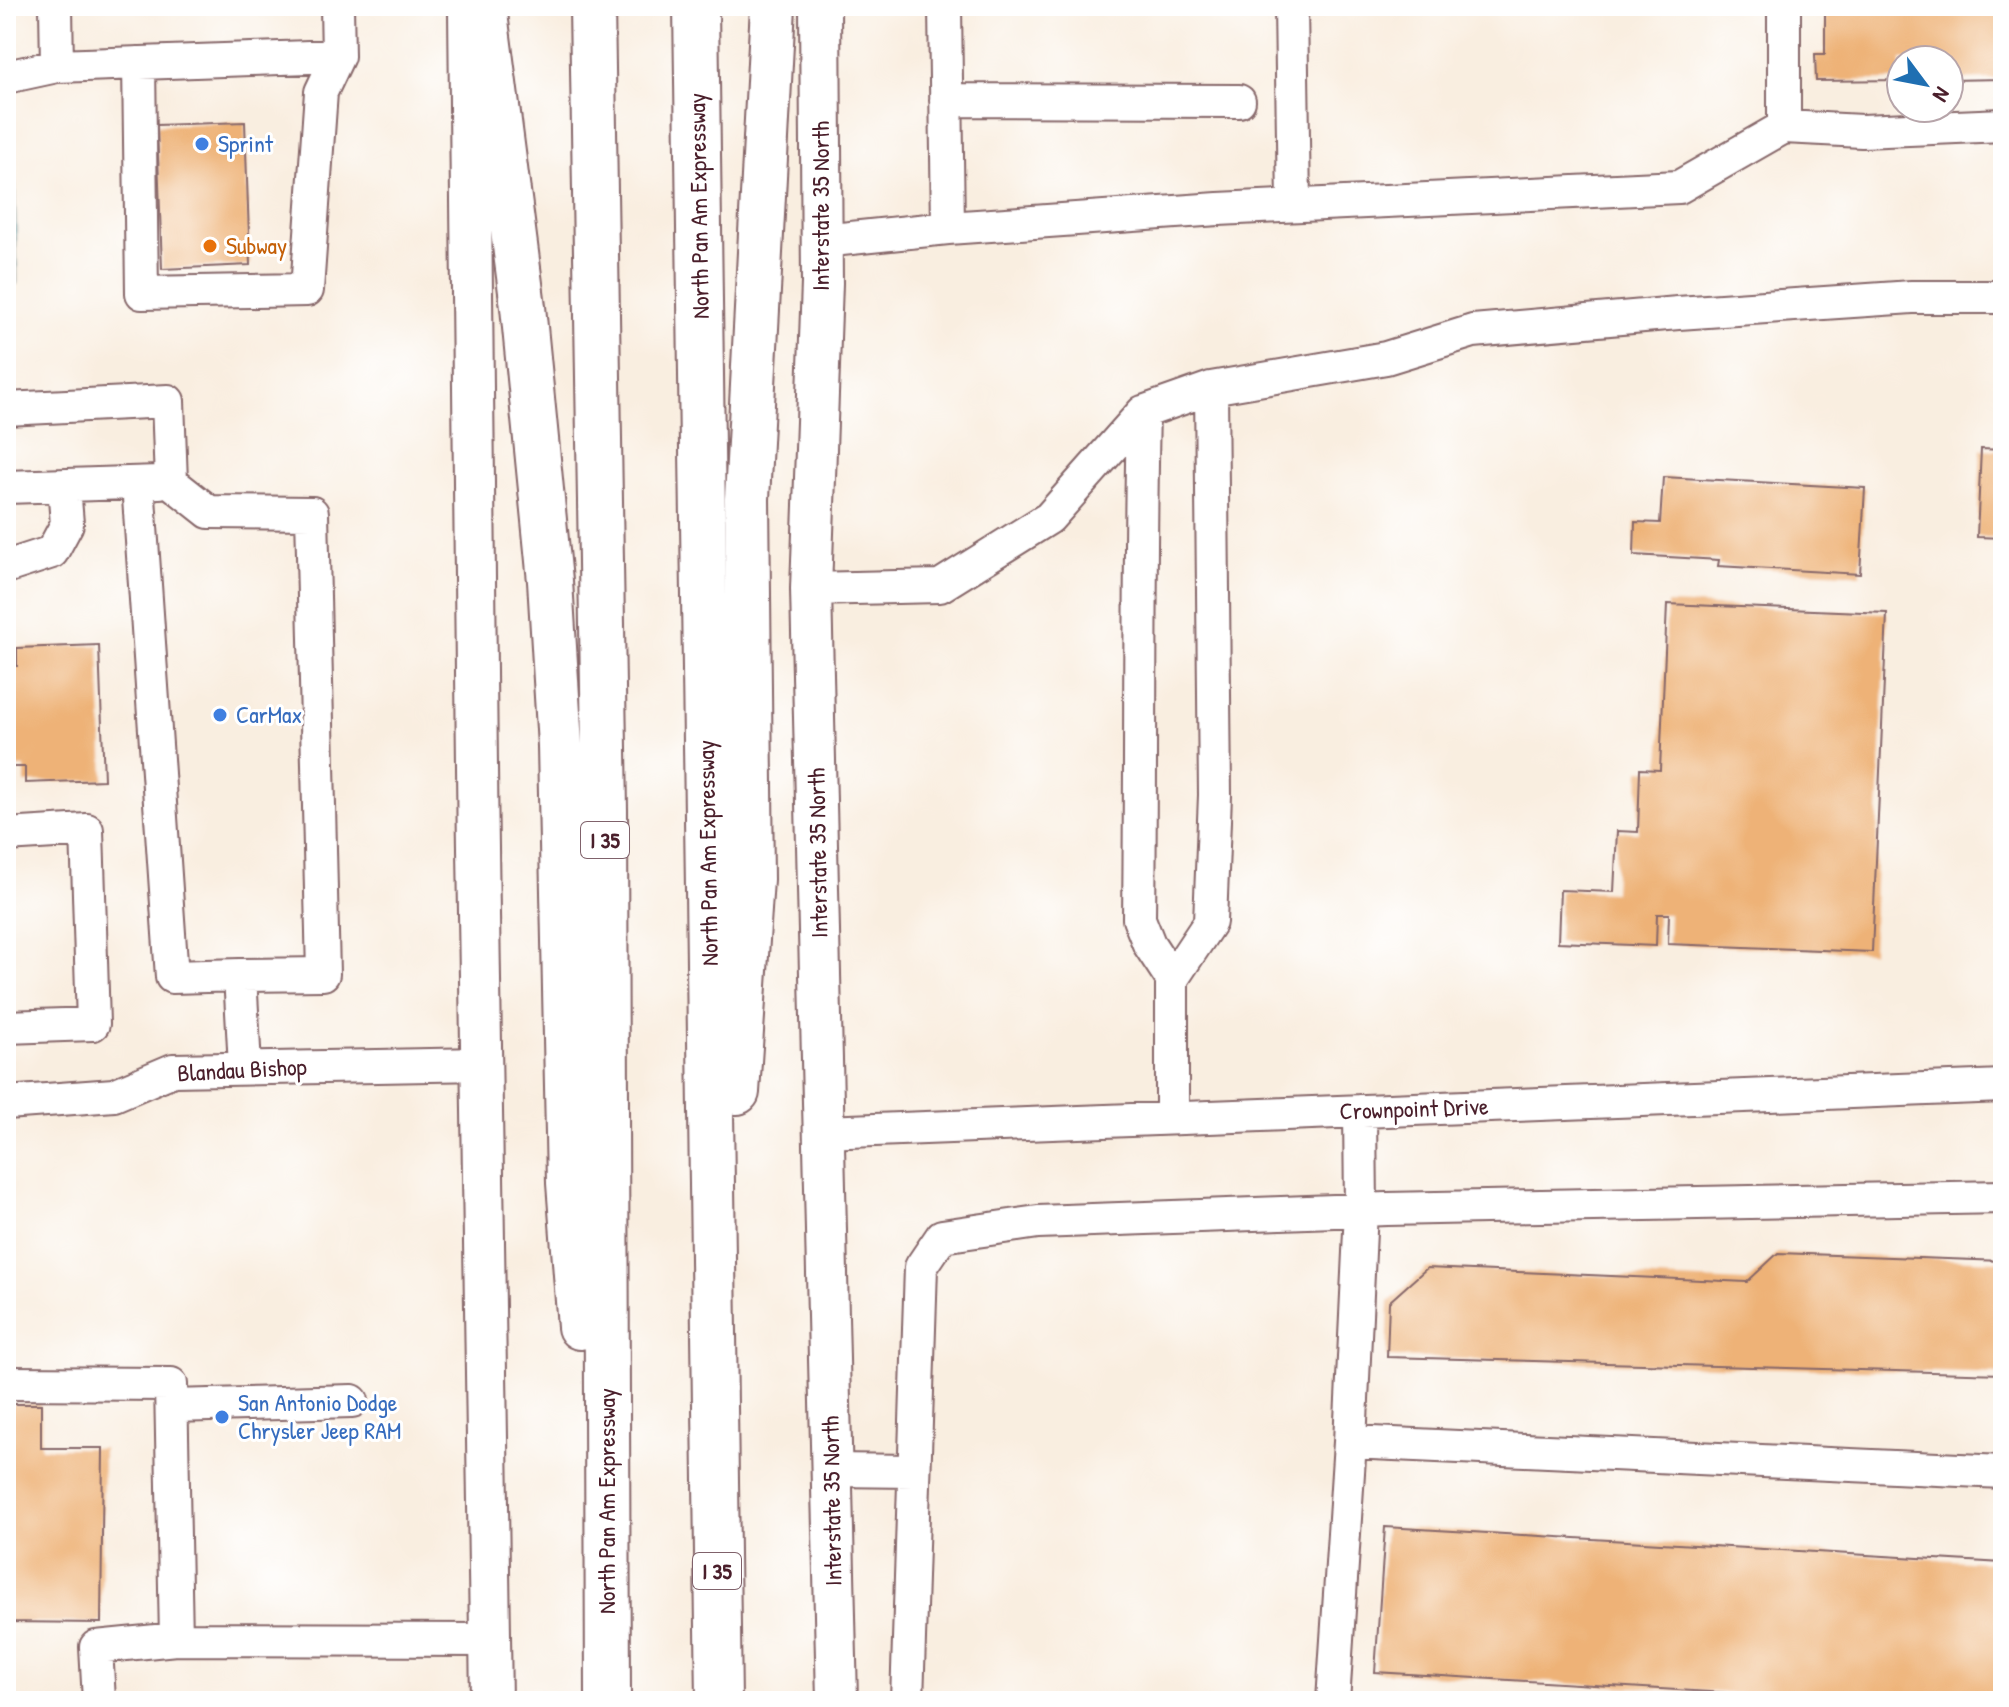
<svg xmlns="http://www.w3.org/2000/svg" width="2009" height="1707" viewBox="0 0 2009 1707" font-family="'Patrick Hand',sans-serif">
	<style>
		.water { fill: #4cbbc2; stroke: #4b6d76; stroke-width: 2 }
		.building { fill: #eeb277 }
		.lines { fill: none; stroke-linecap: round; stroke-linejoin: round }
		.minor-casing { stroke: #87676a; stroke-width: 36 }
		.major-casing { stroke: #87676a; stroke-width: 44 }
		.highway-casing { stroke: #87676a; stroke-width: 48 }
		.minor { stroke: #fff; stroke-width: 32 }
		.major { stroke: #fff; stroke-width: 40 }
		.highway { stroke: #fff; stroke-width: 44 }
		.shop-dot { fill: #3f7fe0; stroke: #fff; stroke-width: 3 }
		.food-dot { fill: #e8710a; stroke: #fff; stroke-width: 3 }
		.labels { text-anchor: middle; stroke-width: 6; stroke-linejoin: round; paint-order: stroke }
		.shield { fill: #fff; stroke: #80626b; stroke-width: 2 }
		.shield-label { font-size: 22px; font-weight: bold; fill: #4a1f2b }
		.shop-label { font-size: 24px; fill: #366cbe; stroke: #fff; text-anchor: start }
		.street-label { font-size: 24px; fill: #4a1f2b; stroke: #fff }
		.food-label { font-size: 24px; fill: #c56008; stroke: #fff; text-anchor: start }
	</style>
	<rect width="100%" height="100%" fill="#fff"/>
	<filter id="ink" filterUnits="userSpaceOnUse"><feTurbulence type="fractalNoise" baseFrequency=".0125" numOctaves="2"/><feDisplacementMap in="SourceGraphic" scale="16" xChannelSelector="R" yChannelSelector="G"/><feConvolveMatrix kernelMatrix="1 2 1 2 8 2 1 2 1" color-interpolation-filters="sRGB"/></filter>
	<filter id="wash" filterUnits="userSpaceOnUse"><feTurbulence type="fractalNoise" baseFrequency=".006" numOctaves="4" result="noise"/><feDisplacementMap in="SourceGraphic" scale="32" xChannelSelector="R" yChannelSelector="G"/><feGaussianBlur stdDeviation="1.8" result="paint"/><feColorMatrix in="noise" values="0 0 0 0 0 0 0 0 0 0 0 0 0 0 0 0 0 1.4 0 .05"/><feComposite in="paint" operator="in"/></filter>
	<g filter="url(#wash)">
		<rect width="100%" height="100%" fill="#f9eee0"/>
		<path class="water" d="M6,133L13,135L17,283L6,292Z"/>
		<g id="blocks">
			<path class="building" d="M1825,6H2003V79L1949,80V60H1901V80L1816,81L1815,54H1825Z
				M245,122L250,265L162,269L157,125Z
				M1981,449L2003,450V538L1977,537Z
				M1663,477L1865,488L1860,574L1718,566L1719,560L1634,555L1635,522L1660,523Z
				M1667,604L1887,613L1872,952L1668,944L1669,914H1657L1656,946L1558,942L1560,890L1614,892L1617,831L1638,832L1640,769L1660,770Z
				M99,645L104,780L25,783V767H6V666H17V648Z
				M1778,1253L2003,1261V1374L1387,1357L1389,1302L1427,1268L1747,1282Z
				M6,1404H41V1448H103L101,1623L6,1622Z
				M1385,1527L2003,1563V1701H1828V1699L1375,1672Z"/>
		</g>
	</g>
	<g filter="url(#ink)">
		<use href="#blocks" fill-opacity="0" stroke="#87676a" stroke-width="2"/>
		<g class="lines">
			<defs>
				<path id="minor" d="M945,6L948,228
					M1291,6L1294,205
					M1784,6V127
					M139,63L142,293L307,290L321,92L338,56
					M57,66L338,56L337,6
					M6,77L57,66L56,6
					M946,100L1239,101
					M822,241L948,228L1218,209L1679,187L1784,127L1862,131L2003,125
					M6,409L168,401L171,482L209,512L312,513L323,974L240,975L245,1067
					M1143,412C1139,581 1141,750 1139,919L1149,944L1172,979V1118
					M138,483L172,977L240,975
					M6,487L159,482
					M6,567L52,552L67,524L64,486
					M811,589L940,586L1049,518L1143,412L1211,388L1386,358L1473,331L1678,313L1912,297H2003
					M6,835L87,830L93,1024L6,1027
					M1172,979L1210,922L1215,795L1211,388
					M6,1103L114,1095L173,1070L483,1064
					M1360,1111L1361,1210L1350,1442L2003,1472
					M824,1132L2003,1086
					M6,1383L171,1384L176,1639L490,1640
					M173,1406L352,1401
					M832,1470L914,1471
					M99,1701L96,1647L176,1639
					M907,1701L921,1267L942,1236L1038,1222L1387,1209L2003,1197
					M1333,1701L1350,1442"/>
				<path id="major" d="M820,6L822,283L811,589L837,1701
					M469,10C471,574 484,1137 491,1701"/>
				<path id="highway" d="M484,6L523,307L550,581L560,746L569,1183L580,1327
					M592,6L605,810L608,1701
					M696,6L719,1701
					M737,1092L751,879L747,499L773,6"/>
			</defs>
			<use href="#minor" class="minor-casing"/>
			<use href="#major" class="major-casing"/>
			<use href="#highway" class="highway-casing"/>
			<use href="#minor" class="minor"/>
			<use href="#major" class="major"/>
			<use href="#highway" class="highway"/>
		</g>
	</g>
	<g class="shop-dot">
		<circle cx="202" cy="144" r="8"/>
		<circle cx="220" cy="715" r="8"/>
		<circle cx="222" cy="1417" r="8"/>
	</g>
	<circle class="food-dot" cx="210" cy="246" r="8"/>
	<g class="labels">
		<g class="shield">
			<rect x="581" y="822" width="48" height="36" rx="6"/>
			<rect x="693" y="1553" width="48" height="36" rx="6"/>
		</g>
		<g class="shield-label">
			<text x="605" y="848">I 35</text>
			<text x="717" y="1579">I 35</text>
		</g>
		<g class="shop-label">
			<text x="218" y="152">Sprint</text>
			<text x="236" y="723">CarMax</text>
			<text x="238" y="1411">San Antonio Dodge<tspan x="238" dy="28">Chrysler Jeep RAM</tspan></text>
		</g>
		<g class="street-label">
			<text transform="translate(699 206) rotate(-91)" y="8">North Pan Am Expressway</text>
			<text transform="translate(821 206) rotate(-90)" y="8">Interstate 35 North</text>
			<text transform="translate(708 853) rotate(-91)" y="8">North Pan Am Expressway</text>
			<text transform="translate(818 853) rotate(-91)" y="8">Interstate 35 North</text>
			<text transform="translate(242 1070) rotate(-3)" y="8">Blandau Bishop</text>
			<text transform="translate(1414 1109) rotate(-2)" y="8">Crownpoint Drive</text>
			<text transform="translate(607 1501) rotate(-90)" y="8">North Pan Am Expressway</text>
			<text transform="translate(832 1501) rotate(-91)" y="8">Interstate 35 North</text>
		</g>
		<g class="food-label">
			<text x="226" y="254">Subway</text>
		</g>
	</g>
	<rect width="2009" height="1707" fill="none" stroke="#fff" stroke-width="32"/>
	<g transform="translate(1925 84) rotate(122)"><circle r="38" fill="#ffffff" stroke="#b7a5aa" stroke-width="2"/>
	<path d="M0-6L14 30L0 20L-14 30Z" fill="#1f6fb2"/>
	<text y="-12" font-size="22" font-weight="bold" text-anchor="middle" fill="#4a1f2b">N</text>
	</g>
</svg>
